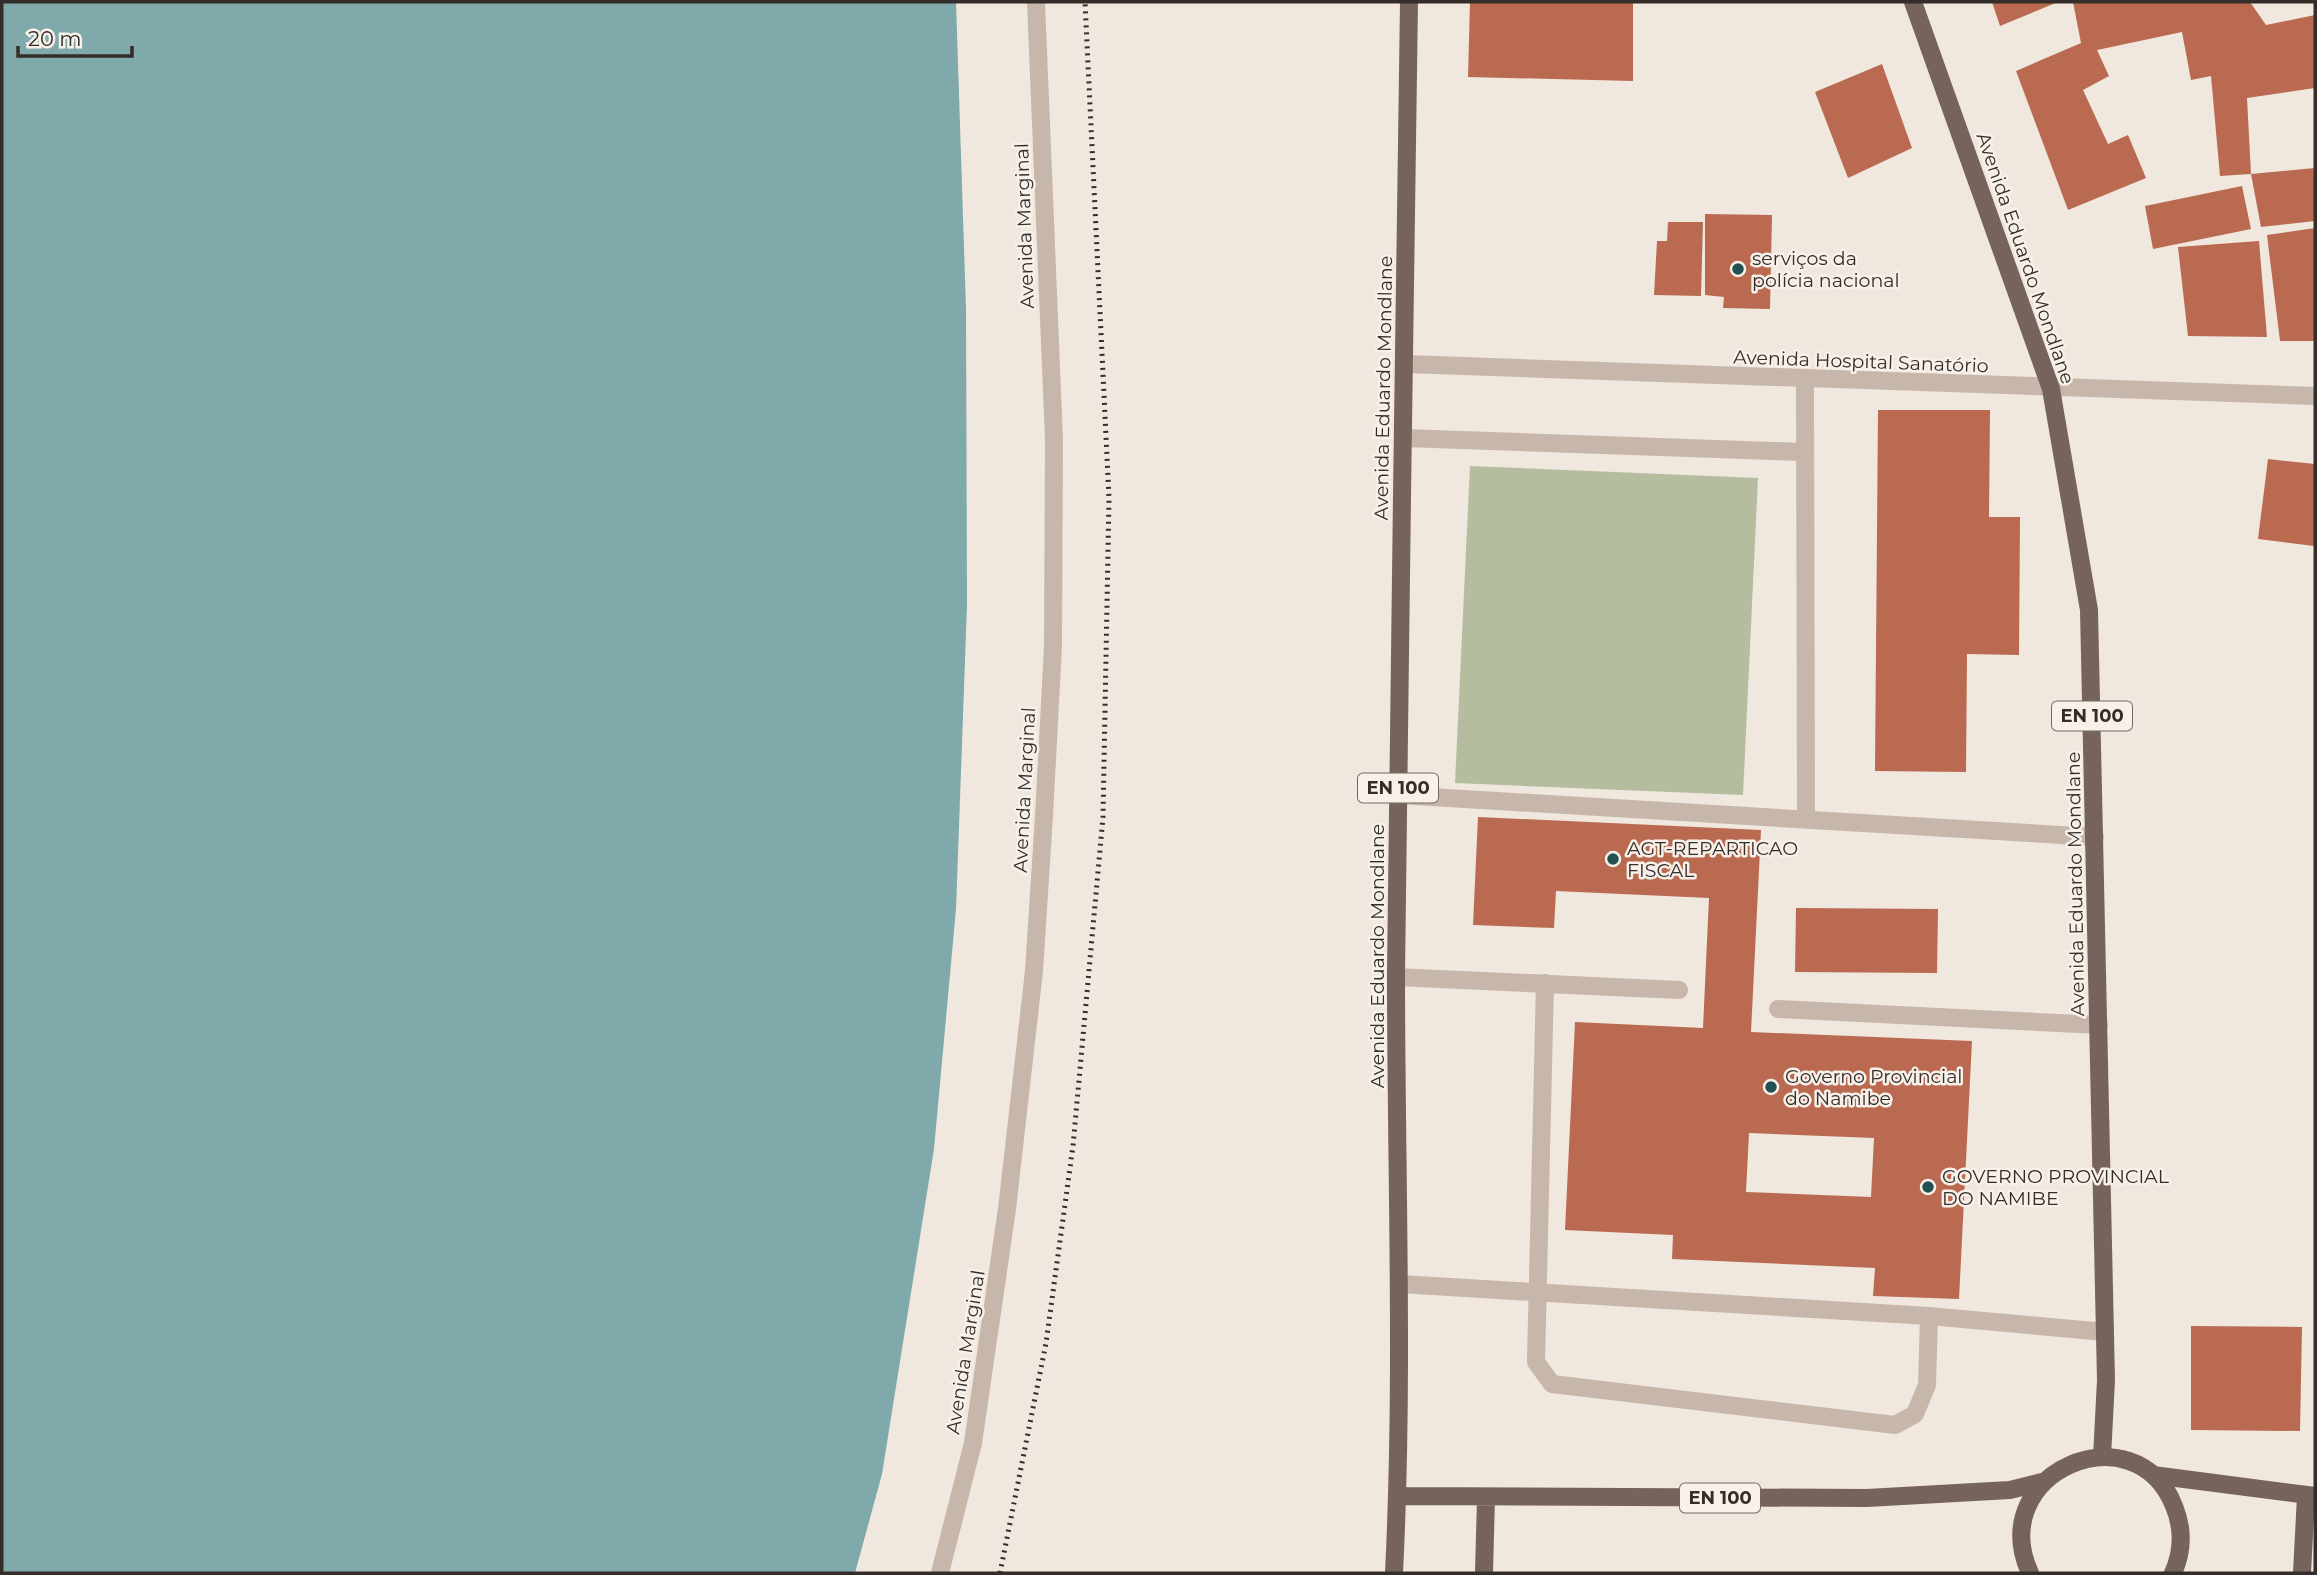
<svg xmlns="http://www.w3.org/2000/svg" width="2317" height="1575" viewBox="0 0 2317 1575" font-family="Montserrat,sans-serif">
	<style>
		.green { fill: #b4be9f }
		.water { fill: #7fa9aa }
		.building { fill: #ba6a51; fill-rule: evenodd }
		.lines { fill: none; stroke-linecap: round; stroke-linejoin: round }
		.lane { stroke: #c7b7ab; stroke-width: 18 }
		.street { stroke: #c7b7ab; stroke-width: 18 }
		.primary { stroke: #76645c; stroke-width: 18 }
		.rail { stroke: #352d29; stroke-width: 5; stroke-dasharray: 2 5; stroke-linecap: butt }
		.poi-dot { fill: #235053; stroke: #f8f1ea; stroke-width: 2.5 }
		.labels { text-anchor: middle; stroke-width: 5; stroke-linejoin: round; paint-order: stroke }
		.shield { fill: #f8f1ea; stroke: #706863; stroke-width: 2 }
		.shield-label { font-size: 18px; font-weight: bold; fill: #352d29 }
		.street-label { font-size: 19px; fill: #352d29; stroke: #f8f1ea }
		.poi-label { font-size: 19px; fill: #352d29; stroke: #f8f1ea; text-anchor: start }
	</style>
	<rect width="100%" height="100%" fill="#f0e7de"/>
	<path class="green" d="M1470,466L1758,478L1743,795L1455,783Z"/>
	<path class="water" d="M2,2H956L966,309L967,605L956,909L934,1149L882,1474L855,1573H2Z"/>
	<path class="building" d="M1470,2H1633V81L1468,77Z
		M1992,2H2058L2000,26Z
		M2073,2H2250L2266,25L2315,15V88L2247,98L2251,174L2315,168V221L2261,227L2251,174L2220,176L2211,76L2191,80L2182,32L2097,50L2109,76L2083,90L2108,144L2128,135L2146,178L2068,210L2016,71L2081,43Z
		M1882,64L1912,148L1848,178L1815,92Z
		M2242,186L2251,229L2153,249L2145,206Z
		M1705,214L1772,215L1770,309L1723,308L1724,297L1705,295Z
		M1668,222H1703L1701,296L1654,295L1657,241H1667Z
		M2315,228V341H2280L2267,235Z
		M2259,241L2267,337L2188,336L2178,247Z
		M1878,410H1990L1989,517H2020L2019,655L1967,654L1966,772L1875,771Z
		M2268,459L2315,464L2314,546L2258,539Z
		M1478,817L1761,830L1751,1032L1972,1041L1959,1299L1873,1296L1875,1268L1672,1259L1673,1235L1565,1230L1575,1022L1703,1028L1709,898L1556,891L1554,928L1473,925ZM1749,1133L1874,1138L1871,1197L1746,1192Z
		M1796,908L1938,909L1937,973L1795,972Z
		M2191,1326L2302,1327L2300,1431L2191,1430Z"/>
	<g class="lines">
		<path class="lane" d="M1805,380L1806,819
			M1404,438L1803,452
			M1398,795L2095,837
			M1396,977L1679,990
			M1545,983L1536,1362L1552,1384L1895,1425L1915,1414L1927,1385L1929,1316
			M1778,1009L2099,1025
			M1400,1284L1929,1316L2105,1332"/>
		<path class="street" d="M1406,364L2315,396
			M940,1573L973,1443L1007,1209L1034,971L1044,816L1053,646L1054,440L1036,2"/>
		<path class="primary" d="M1913,2L2051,389L2089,610L2106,1380L2102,1457
			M2153,1475L2315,1496
			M1398,1496L1867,1498L2010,1490L2042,1482
			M1394,1573C1404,1373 1396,1173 1396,973C1398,649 1406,326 1409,2
			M1484,1573L1486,1498
			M2030,1573C1984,1472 2135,1408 2174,1506C2183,1528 2183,1551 2173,1573
			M2302,1573L2306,1496"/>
		<path class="rail" d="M1000,1573L1046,1343L1073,1146L1103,817L1109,498L1085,2"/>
	</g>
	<g class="poi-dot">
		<circle cx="1738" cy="269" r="7"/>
		<circle cx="1613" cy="859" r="7"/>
		<circle cx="1771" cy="1087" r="7"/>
		<circle cx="1928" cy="1187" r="7"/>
	</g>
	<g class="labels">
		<g class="shield">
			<rect x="2052" y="701.5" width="80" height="29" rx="5"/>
			<rect x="1358" y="773.5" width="80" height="29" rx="5"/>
			<rect x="1680" y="1483.5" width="80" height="29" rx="5"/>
		</g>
		<g class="shield-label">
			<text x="2092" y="722">EN 100</text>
			<text x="1398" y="794">EN 100</text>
			<text x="1720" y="1504">EN 100</text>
		</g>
		<g class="street-label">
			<text transform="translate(1024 226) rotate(-92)" y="7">Avenida Marginal</text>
			<text transform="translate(2026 258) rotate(71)" y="7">Avenida Eduardo Mondlane</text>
			<text transform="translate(1861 361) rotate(2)" y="7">Avenida Hospital Sanatório</text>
			<text transform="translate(1383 388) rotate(-89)" y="7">Avenida Eduardo Mondlane</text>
			<text transform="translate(1024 790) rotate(-87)" y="7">Avenida Marginal</text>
			<text transform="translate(2075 884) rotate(-91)" y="7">Avenida Eduardo Mondlane</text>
			<text transform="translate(1377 956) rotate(-90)" y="7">Avenida Eduardo Mondlane</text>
			<text transform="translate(965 1352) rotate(-81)" y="7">Avenida Marginal</text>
		</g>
		<g class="poi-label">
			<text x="1752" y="265">serviços da<tspan x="1752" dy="22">polícia nacional</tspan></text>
			<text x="1627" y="855">AGT-REPARTICAO<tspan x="1627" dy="22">FISCAL</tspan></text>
			<text x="1785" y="1083">Governo Provincial<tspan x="1785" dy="22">do Namibe</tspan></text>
			<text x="1942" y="1183">GOVERNO PROVINCIAL<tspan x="1942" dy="22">DO NAMIBE</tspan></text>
		</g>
	</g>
	<rect width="2317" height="1575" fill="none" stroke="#352d29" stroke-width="7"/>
	<path d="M18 46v10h114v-10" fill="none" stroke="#352d29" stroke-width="3.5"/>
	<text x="28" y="46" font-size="21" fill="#352d29" stroke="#f8f1ea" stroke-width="5" paint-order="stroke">20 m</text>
</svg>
